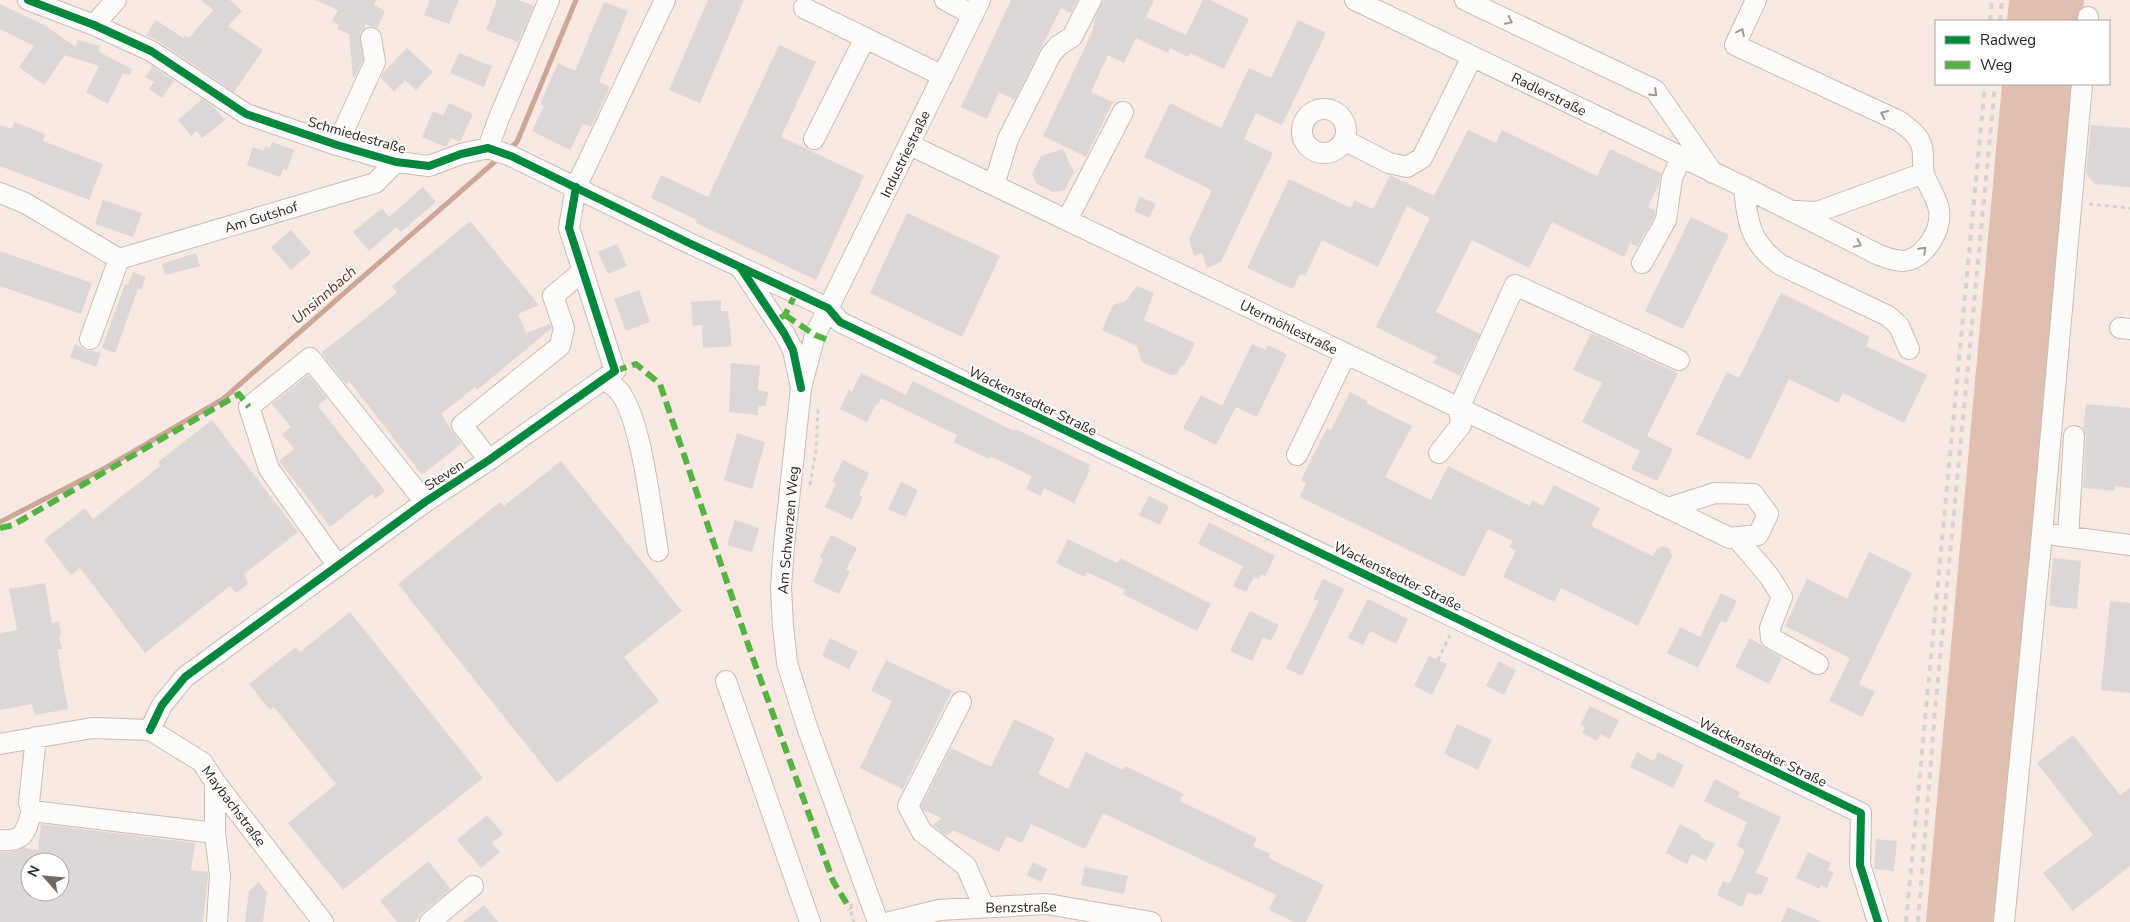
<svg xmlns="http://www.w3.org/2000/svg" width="2130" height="922" viewBox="0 0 2130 922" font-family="'Nunito Sans',sans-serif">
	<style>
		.forest { fill: #e0bfb1 }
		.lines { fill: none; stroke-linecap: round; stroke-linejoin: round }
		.stream { stroke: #cca798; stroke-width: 5 }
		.building { fill: #ddd7d8; fill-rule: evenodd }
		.minor-casing { stroke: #c8bdb7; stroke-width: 22 }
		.path { stroke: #d6d1cf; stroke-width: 3; stroke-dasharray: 4 4; stroke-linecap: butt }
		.minor { stroke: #fefcfa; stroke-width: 20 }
		.rail { stroke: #d8d4d2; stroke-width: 4; stroke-dasharray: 6 6; stroke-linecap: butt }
		.quiet { stroke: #56b245; stroke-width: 6; stroke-dasharray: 12 6; stroke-linecap: butt }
		.cycleway-casing { stroke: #fff; stroke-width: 11 }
		.cycleway { stroke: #00873e; stroke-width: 8 }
		.oneway { stroke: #a09a97 }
		.labels { text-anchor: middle; stroke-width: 4; stroke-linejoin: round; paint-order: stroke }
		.street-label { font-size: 14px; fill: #2d231f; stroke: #fff }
		.water-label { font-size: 15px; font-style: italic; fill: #6c3115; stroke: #fff }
	</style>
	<rect width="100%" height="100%" fill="#f7e8e1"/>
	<path class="forest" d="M2009,0H2084L2082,21H2007Z
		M2002,84H2076L1996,922H1926Z"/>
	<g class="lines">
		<path class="stream" d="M509,149L517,142L576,0
			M0,522L107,467L223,399L499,158"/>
	</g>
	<path class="building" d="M201,0H230L242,11L228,26L263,50L234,92L158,41L146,35L156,20L183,38L185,36L189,38L213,10Z
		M316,0H376L374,5L385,11L377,28L365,24V28L360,33L363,60L355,77H353L349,34L337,29L339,25L332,21L338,10Z
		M430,0H459L449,24L424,15Z
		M497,0H519L534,6L518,42L486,30Z
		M708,0H744L700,103L669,90Z
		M1011,0H1078L1071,13L1061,8L1015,100L999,92L987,119L961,107Z
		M1103,0H1154L1146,17L1186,35L1203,0H1210L1249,19L1224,69L1190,53L1188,57L1170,48L1168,53L1136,38L1124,63L1108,55L1091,92L1113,102L1086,157L1043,136L1086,45L1095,24L1093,23Z
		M604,2L628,11L599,82L610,87L591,127L583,124L570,150L532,131L544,106L540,104L558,63L575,71Z
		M0,4L44,25L76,47L78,40L100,46L99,52L132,69L130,75L123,73L108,104L86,92L99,66L65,55L44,85L19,67L34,46L0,29Z
		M1298,20L1326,33L1282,125L1256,113L1244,139L1273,153L1221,262L1207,268L1202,253L1194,256L1189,239L1212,190L1144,157L1170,103L1221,128L1249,68L1271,78Z
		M779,45L816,62L781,137L864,176L816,280L696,223L697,220L651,198L661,175L708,197Z
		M407,48L433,72L416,90L405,80L394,92L381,78L383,73Z
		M459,53L492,66L484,87L450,73Z
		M153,66L174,81L162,98L149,89L154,82L145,77Z
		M202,99L214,107L225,120L202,138L197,131L191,136L178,120Z
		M449,103L473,114L460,142L451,138L446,147L422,137L433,111L443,116Z
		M14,122L45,134L43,141L103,164L89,200L0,166V125L12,129Z
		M2091,125L2130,128V187L2095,184L2086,174Z
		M1468,130L1496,143L1502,130L1597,176L1610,149L1661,173L1659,184L1648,207L1655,210V216L1637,247L1630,243L1624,257L1552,222L1529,268L1472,240L1436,312L1480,334L1460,376L1433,363L1437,357L1376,327L1430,218L1407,206L1378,267L1322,240L1305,276L1300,274L1293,289L1247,268L1289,179L1351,208L1354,200L1373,209L1390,175L1434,196Z
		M272,142L294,150L287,170L283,169L280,177L247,165L253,147L263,151L265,146L270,148Z
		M1063,149L1074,172L1065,190L1053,192L1037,184L1032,174L1041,156Z
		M423,187L436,202L401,232L396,227L369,251L353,232L382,208L389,217Z
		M1140,197L1156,204L1149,218L1134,211Z
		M103,200L142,213L133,237L95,224Z
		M907,213L1000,256L962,337L870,293Z
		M1691,217L1729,235L1683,329L1645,311Z
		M470,221L539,305L518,314L526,333L550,324L552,328L477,390L475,387L441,414L461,444L422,475L349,381L346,384L321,353L397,293L392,286Z
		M291,230L311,253L291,270L271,247Z
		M617,244L627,266L608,274L598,252Z
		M0,251L92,283L81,314L0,286Z
		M196,253L200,266L165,275L162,264Z
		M133,272L146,277L141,290L128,285Z
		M125,284L138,289L115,353L102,348Z
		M1137,286L1154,293L1144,320L1195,343L1184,366L1182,364L1177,374L1171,375L1142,362L1137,346L1102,330L1113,305L1126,301Z
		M639,290L650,322L626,331L614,299Z
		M1781,293L1870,337L1866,346L1927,375L1904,423L1843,393L1838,403L1789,379L1750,460L1696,434L1727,372L1739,378Z
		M721,300V311H728L732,346L703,348L702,325L693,326L691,302Z
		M1591,333L1678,373L1647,436L1673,449L1657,481L1631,469L1640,451L1582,422L1602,383L1573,370Z
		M75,344L86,350L101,353L96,367L70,357Z
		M1252,344L1266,350L1268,345L1287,354L1257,417L1236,407L1216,445L1183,428L1201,395L1222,406Z
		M731,363L760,366L758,390L768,392L766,406H759L758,415L729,412Z
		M861,373L906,395L913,381L1014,431L1016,429L1090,465L1088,469L1090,470L1074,503L1044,488L1040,496L1026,489L1032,476L990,456L989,459L954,442L957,435L881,398L878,405L876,404L867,422L840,409L849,390L852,392Z
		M308,375L327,398L318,406L385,491L375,499L372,494L330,527L279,461L294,449L282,434L291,427L272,404Z
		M1350,392L1367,401L1366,403L1412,426L1385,477L1431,500L1448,466L1530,506L1532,500L1543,506L1554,485L1600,508L1591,526L1653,556L1657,549L1663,546L1670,549L1672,556L1638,626L1561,588L1554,602L1503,577L1516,550L1509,547L1513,541L1488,529L1464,577L1300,497L1306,483L1301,480L1327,428L1331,430Z
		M2086,404L2130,408V488L2115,486V491L2083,488L2086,437L2083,429Z
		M212,420L298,532L244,574L248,584L236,593L230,586L145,653L80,568L71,575L44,540L85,508L93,519L160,466L158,462Z
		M737,433L765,442L752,489L724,480Z
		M843,460L869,473L859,495L863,497L852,520L825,507L836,484L832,482Z
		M561,461L682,611L624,657L659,701L557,783L398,584L500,502L504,506Z
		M901,482L918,490L906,517L888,509Z
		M1149,496L1169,506L1160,525L1139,515Z
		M735,520L759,528L752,552L727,545Z
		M1209,522L1275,556L1265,576L1261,574L1259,579L1254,577L1246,592L1233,586L1243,566L1198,544Z
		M831,535L857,548L846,570L850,572L839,594L813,582L823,559L820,557Z
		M1068,539L1117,563L1120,558L1211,604L1197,631L1123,594L1125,590L1087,572L1085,577L1056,563Z
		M1869,552L1912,573L1859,684L1875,692L1862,717L1829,701L1850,658L1785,626L1807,579L1847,599Z
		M2053,558L2081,561L2077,609L2049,606Z
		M1323,579L1344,589L1302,676L1286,668L1319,601L1313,599Z
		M45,583L52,623L59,621L61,635L59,636L62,649H57L68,709L35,715L32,704L0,710V633L17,630L9,589Z
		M1721,593L1737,601L1726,623L1721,621L1698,668L1667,653L1680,627L1700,637Z
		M1368,599L1408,619L1396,644L1370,631L1363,645L1348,638Z
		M2110,601L2130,603V693L2101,690Z
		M1250,611L1279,625L1271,641L1263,637L1252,661L1230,651Z
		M350,612L483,778L343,890L288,823L336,784L274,707L270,710L249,684L296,647L300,652Z
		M830,638L858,652L849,669L822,656Z
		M1750,638L1782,658L1769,684L1735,667Z
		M1429,656L1447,664L1432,695L1414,686Z
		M886,660L952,691L903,789L860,768L892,701L871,691Z
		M1499,661L1516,670L1504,695L1486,686Z
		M1590,706L1619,720L1610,739L1600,734L1597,741L1582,733L1585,727L1580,725Z
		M1014,719L1055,738L1038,774L1068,789L1086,752L1123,770L1125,766L1184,794L1180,801L1257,838L1253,846L1270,854L1268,858L1324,885L1306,922H1294L1269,910L1276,895L1103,813L1085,849L1031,824L1022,843L1007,836L999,852L953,830L946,836L933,825L941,818L923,810L921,806L951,748L991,767Z
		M1457,724L1492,740L1478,770L1444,754Z
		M2073,735L2120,795L2130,788V866L2073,911L2043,873L2093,835L2037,763Z
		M1637,752L1654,761L1658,752L1684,765L1673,788L1630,767Z
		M1715,779L1740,792L1738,797L1781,817L1756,873L1769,878L1761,895L1757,894L1756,896L1748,892L1742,907L1717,895L1723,881L1730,884L1745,850L1737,846L1747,822L1704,801Z
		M487,815L503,834L492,843L500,852L481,868L457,840Z
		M41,824L195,843L191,870L208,872V875L203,922H0V852H10L23,848L38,850ZM30,862H60V892H30Z
		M1680,824L1701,835L1700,837L1715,844L1706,861L1692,854L1687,864L1666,853Z
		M1876,839L1897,841L1894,871L1874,869Z
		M1808,852L1831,863L1828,870L1834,872L1827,888L1821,885L1820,889L1796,878Z
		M428,861L451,889L422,913L415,922H397L380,901Z
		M1033,862L1047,869L1041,882L1027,875Z
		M1085,867L1128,876L1124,894L1081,885Z
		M259,882L267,893L263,922H245L249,891Z
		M484,905L498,922H463Z
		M1788,907L1822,922H1781Z"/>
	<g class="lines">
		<defs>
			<path id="minor" d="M28,0L94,25L151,51L246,114L337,145L396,162L429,166L461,154L488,148L511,156L689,243L828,308L840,322L1861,813L1860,865L1878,922
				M945,0L973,15
				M1355,0L1744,187L1879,255C1888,258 1899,263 1909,260C1927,254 1942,229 1939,210C1937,198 1928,186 1924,174C1922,165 1924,155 1922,147C1919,135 1908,128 1899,121L1735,45L1756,0
				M1465,0L1655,90L1713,173
				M804,8L943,76
				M2088,21V17
				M94,25L116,0
				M1302 131a22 22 0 1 1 44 0a22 22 0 1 1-44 0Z
				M814,139L865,38
				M1344,140L1389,163L1407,167L1422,158L1472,57
				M337,145L375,62L371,38
				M910,145L1668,508L1730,538L1758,535L1768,514L1753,494L1715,493L1668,508
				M488,148L499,118L549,0
				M994,185L1008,139L1051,54L1058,46L1072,37L1091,0
				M1744,187C1747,222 1750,243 1781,265L1888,316L1899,326L1909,349
				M0,193L25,203L119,259L90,339
				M1796,211L1817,212L1924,173
				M1067,220L1123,112
				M119,259L375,183L396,162
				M1642,263L1666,220L1672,178L1681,158
				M741,268L784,333L793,350L800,383
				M2120,328L2130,329
				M604,379C609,383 615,387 619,391C642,420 651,512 658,551
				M1439,453L1461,425L1459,408L1515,285L1679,360
				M1297,455L1346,354
				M489,460L462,425L560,346L564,328L553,296L583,271
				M2055,535L2130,545
				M1736,537L1769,576L1782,597L1770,628L1771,638L1818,664
				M2068,537L2074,436
				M338,566L269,469L249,407L310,358L425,502
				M726,681L810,922
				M961,702L908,806L922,832L966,866L984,907
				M150,730L162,705L185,677L425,502L489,460L615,371L569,228L576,187L665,0
				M0,744L92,728L150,730L202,762L215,782L323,922
				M215,782V833L220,875L217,922
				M32,811L215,833
				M0,840C26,842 25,831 32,811L29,803L36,737
				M430,922L473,886
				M878,922L807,727L787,663L783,626L781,587L784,546L801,388L815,335L980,0
				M890,922L939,910L1047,904L1151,922
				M2004,922L2042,534L2082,84"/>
		</defs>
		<use href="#minor" class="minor-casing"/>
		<path class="path" d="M2089,204L2130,208
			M810,485L816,450L818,409
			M1438,660L1450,635
			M852,904L850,909L854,922"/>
		<use href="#minor" class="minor"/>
		<path class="rail" d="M1990,21L1992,0
			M2000,21L2002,0
			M1906,922L1985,84
			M1918,922L1935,711L1995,84"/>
		<path class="quiet" d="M785,315L815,335L831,341
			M780,318L785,315L796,293
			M615,371L636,364L660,384L750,650L833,881L850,909
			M0,528L13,525L239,394L249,407"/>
		<defs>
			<path id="cycleway" d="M28,0L94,25L151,51L246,114L337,145L396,162L429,166L461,154L488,148L511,156L689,243L828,308L840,322L1861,813L1860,865L1878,922
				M740,267L784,333L793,350L801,388
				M150,730L162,705L185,677L425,502L489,460L615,371L569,228L576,187"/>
		</defs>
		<use href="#cycleway" class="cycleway-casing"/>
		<use href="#cycleway" class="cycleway"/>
	</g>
	<defs><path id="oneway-chevron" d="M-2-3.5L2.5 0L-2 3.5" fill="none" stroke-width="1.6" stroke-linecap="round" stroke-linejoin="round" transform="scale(1.25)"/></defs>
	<g class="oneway">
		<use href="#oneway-chevron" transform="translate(1509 21) rotate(26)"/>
		<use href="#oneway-chevron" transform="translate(1741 32) rotate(-65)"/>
		<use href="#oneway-chevron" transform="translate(1654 93) rotate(43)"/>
		<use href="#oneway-chevron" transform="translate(1884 114) rotate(-155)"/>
		<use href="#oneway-chevron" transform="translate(1858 244) rotate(26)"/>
		<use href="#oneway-chevron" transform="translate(1923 250) rotate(-46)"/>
	</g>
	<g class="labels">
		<g class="street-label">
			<text transform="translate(1549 94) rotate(26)" y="5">Radlerstraße</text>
			<text transform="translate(357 135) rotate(16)" y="5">Schmiedestraße</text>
			<text transform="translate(905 154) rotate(-64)" y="5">Industriestraße</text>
			<text transform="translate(261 217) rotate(-17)" y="5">Am Gutshof</text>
			<text transform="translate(1289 327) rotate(26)" y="5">Utermöhlestraße</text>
			<text transform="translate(1033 401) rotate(26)" y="5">Wackenstedter Straße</text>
			<text transform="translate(444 475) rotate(-33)" y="5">Steven</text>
			<text transform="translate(788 530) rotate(-85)" y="5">Am Schwarzen Weg</text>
			<text transform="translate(1398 576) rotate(26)" y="5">Wackenstedter Straße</text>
			<text transform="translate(1763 752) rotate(26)" y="5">Wackenstedter Straße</text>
			<text transform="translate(234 806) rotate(53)" y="5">Maybachstraße</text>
			<text transform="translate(1021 907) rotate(-1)" y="5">Benzstraße</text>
		</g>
		<g class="water-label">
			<text transform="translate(324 295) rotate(-41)" y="5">Unsinnbach</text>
		</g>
	</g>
	<rect x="1935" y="20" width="175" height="65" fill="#ffffff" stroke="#aba7a5"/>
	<rect x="1945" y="36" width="25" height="8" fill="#00873e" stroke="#aba7a5"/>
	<text x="1980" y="45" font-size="15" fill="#2d231f">Radweg</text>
	<rect x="1945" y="61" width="25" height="8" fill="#56b245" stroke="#aba7a5"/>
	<text x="1980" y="70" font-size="15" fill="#2d231f">Weg</text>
	<g transform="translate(45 877) rotate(297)"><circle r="24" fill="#ffffff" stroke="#aba7a5"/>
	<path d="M0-4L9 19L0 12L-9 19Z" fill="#746863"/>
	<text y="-8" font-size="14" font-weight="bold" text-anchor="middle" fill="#2d231f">N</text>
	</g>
</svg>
